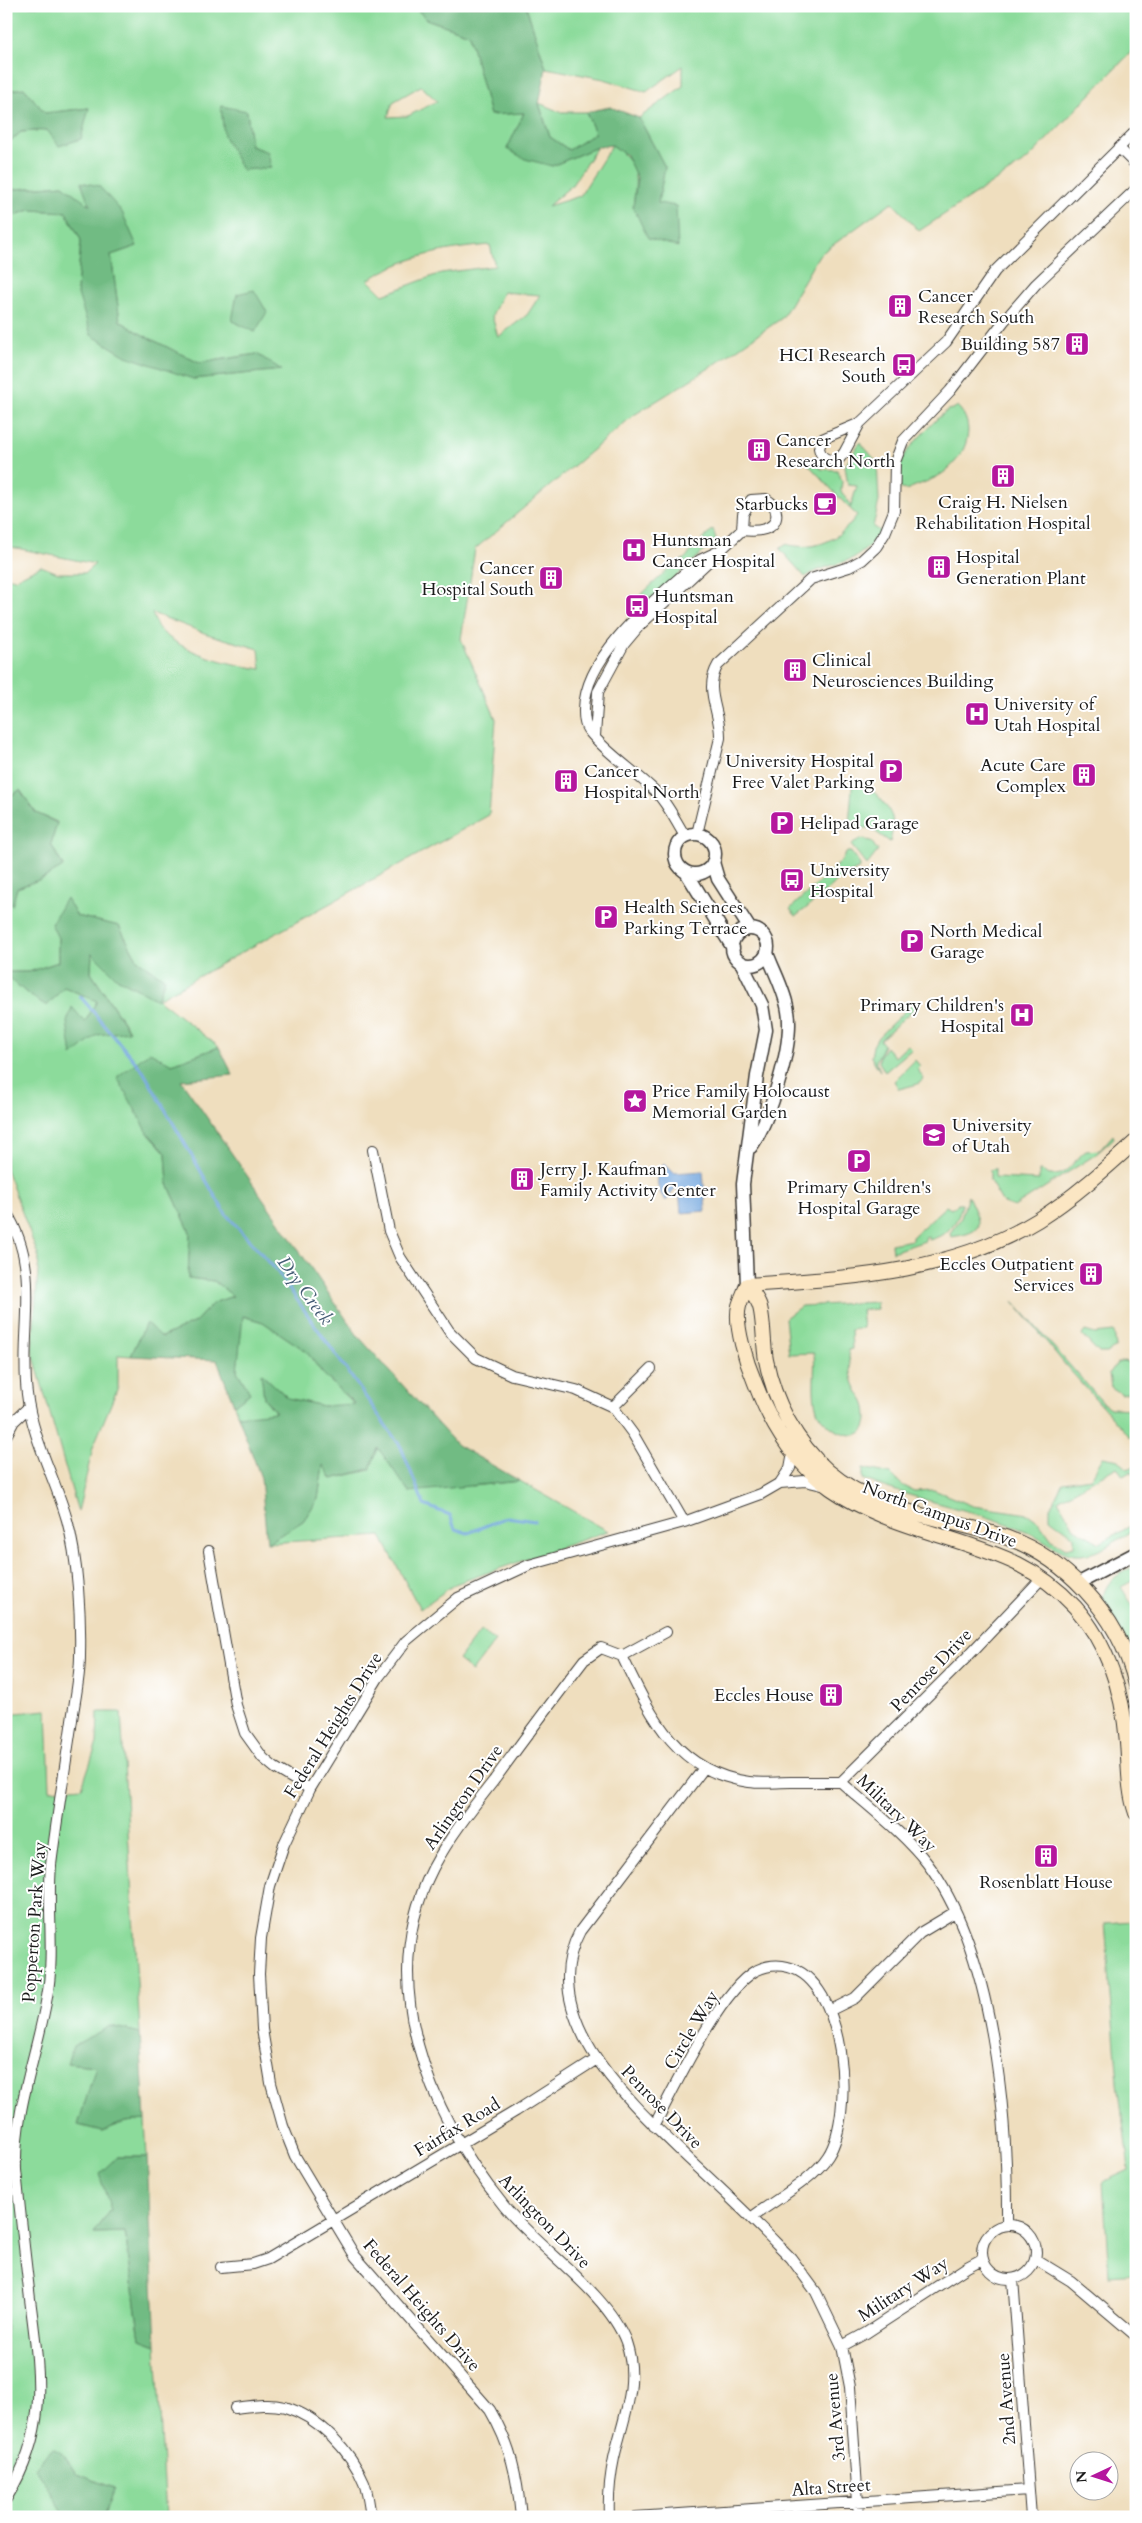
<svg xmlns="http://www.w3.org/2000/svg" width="1142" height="2523" viewBox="0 0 1142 2523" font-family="Cardo,serif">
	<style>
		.green { fill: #8cdb9b; stroke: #547c5c; fill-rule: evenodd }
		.forest { fill: #71bb83; stroke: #466c50 }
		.water { fill: #72a6de; stroke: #47617d }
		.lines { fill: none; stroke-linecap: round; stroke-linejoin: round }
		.stream { stroke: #72a6de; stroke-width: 3 }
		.minor-casing { stroke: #3c3934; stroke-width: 12 }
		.tertiary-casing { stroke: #3c3934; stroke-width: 15 }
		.secondary-casing { stroke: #3c3934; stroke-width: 16 }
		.minor { stroke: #fff; stroke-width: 10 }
		.tertiary { stroke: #fff; stroke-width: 12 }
		.secondary { stroke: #fbe6c3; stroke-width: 14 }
		.tram { stroke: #1c1c1c; stroke-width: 1 }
		.labels { text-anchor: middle; stroke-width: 4; stroke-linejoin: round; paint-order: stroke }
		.poi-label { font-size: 18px; fill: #1c1c1c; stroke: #fff; text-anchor: start }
		.street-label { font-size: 18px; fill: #1c1c1c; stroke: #fff }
		.water-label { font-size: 19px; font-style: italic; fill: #435a73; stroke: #fff }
	</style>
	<rect width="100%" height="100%" fill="#fff"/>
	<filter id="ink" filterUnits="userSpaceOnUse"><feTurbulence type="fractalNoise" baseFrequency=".02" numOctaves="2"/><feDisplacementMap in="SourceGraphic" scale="10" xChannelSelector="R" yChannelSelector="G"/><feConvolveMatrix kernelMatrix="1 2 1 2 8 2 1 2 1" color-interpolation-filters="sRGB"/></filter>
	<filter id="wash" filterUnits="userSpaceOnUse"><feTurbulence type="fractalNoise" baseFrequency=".0096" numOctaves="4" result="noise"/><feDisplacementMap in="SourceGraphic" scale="20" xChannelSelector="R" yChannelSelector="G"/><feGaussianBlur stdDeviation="1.12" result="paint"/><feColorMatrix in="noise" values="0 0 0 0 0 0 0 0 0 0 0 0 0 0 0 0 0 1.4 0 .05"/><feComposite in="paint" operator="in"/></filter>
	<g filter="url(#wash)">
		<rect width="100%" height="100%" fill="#efdebe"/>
		<path class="green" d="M6,6H414L426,19L469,34L490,115L524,113L507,149L552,166L597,147L572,185L548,206L580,196L612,145C639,164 637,176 633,207L658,203L665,167L639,118L683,86V66L646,92L604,79L546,68L526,6H1136V47L1027,160L919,231L892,202L819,255L782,318L711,367L634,415L475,549L461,639L496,719L489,815L158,999L219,1047L172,1064L148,1133L166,1153L168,1184L190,1232L188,1278L214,1281L233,1296L213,1303L195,1322L161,1337L146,1323L131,1356L118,1355V1387L93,1447L78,1512L32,1350L39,1258L6,1169V975L29,995L64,987L97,1001L85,1022L72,1008V1055L97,1035L129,1030L91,973L92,952L117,978L157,999L165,979L137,959L119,926L77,916L58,938V962L29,972H6V900L12,905L17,888L44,878L63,866L51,844L57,822L36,813L20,790L6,798V577L15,579L41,566L58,573H85L95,564L11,547L6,549V218L30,210L66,212L81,240L77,291L193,379L281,370L257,354L199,363L143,335L120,321L111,255L137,246L63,185L6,190V145L21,132L47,130L89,108L45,113L24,88L6,91ZM421,86L437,101L408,116L388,117L393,102ZM221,107L247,112L251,146ZM490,245L495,266L441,273L383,295L368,280C407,256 444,249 490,245ZM503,292L540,295L527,315L498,337L492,316ZM152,613L207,634L259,649L261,669C228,664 185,654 160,630C156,626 154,618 152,613Z
			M539,103L560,112H586L595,133L569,150L550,137Z
			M957,406C977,425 967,453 947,470C937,479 919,484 906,490L901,489C899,480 897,469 901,461C906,450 936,418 947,411C951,408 953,411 957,406Z
			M860,442L877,462L879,501L873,527L880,531C857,569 836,558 805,577L780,549L785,544C815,552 840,540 857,515L850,509L857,486L848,485L845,466Z
			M812,458L821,469L837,470L842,481L841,491L851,506L849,508L807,463Z
			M713,529L716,540L642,608L633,610L632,603L671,567L684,559Z
			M855,781C868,782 888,805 892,817C894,825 892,833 890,842L870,828H852L849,825L852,788Z
			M861,839L871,841L878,851L867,865L851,845Z
			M847,852H851L860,865V868C835,878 818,901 796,916L790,909L840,862Z
			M912,1004L917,1006L880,1040L884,1045L876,1061L880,1071L871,1057L873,1046L878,1037Z
			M908,1045L912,1049L885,1072L879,1062L880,1055L886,1047L895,1057Z
			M915,1060L920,1066L917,1069L924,1079L918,1084L899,1089L894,1081Z
			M1113,1135L1114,1138L1095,1155L1014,1207L1003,1203L990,1181V1170L995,1168V1178L1039,1180V1171C1044,1171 1046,1174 1050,1175C1068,1177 1074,1159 1086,1151L1100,1150Z
			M968,1196C981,1224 987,1232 951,1237L950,1233L961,1218Z
			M958,1204H962C959,1222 947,1236 929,1240V1237L925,1238V1241L892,1252L891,1244L912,1240V1237L946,1206L951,1209Z
			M1013,1301L1104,1404L1110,1408L1136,1409V1434L1131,1438L1067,1367Z
			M876,1302L877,1309L861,1310L863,1328L851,1330L852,1349L848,1350C850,1360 850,1374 854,1384C860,1399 867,1399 867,1418C866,1451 823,1429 817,1410C811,1391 816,1372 814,1353L789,1354L785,1318L801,1306Z
			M242,1316L263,1322L306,1351L323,1374L355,1405L323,1406L288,1398L262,1374L264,1398L276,1413L238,1416L234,1405L250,1393L237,1371Z
			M1085,1331L1095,1334L1114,1332L1116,1347L1107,1353H1099L1082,1335Z
			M1125,1361L1136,1365V1390L1122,1394L1111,1387L1109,1374L1117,1363Z
			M378,1448L472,1486L520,1481L608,1531L455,1584L420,1609L381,1536L267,1543L303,1521L318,1499L323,1464L332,1479L370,1470Z
			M1103,1457L1119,1460L1127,1469L1136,1466V1478L1132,1471L1123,1476L1117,1467L1058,1500L1074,1528L1100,1543L1136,1523V1529C1120,1538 1100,1554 1081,1555C1062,1557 1044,1538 1026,1531C974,1509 916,1501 863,1479V1468L891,1474L902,1485L914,1491L934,1490L973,1506L1028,1514L1039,1522L1052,1540L1066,1548L1074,1546V1536L1050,1518V1508L1063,1482L1091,1478Z
			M1136,1565V1579L1121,1587L1136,1611V1666L1103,1598C1106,1579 1120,1574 1136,1565Z
			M481,1630L495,1641L472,1671L458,1660Z
			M47,1710L50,1790L82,1787L97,1743L98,1712H121L140,2033L110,2026L68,2063L96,2066L79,2125L102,2131L125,2122L145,2120L147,2157H117L111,2210L94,2233L125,2232L140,2339L156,2345L166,2517H103L114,2488L77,2474L64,2455V2513L72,2517H6V1714Z
			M1133,1921L1136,1958V2274L1109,2276L1103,2182L1129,2170L1118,2083L1105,1923Z"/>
		<path class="forest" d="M414,6H526L546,68L539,104L550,137L569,150L595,133L586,112L610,107L639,118L665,167L658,203L676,206L678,247L648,238L633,207L637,178L626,155L612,145L597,147L552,166L525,159L507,149L524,113L490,115L469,34L426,19Z
			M24,88L45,113L89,108L81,139L59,146L47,130L21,132L6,145V125L10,122L6,116V91Z
			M221,106L247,111L251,146L268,152L271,168L242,170L224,136Z
			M81,182L99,186L122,212L137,246L111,255L120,321L143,335L199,363L257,354L282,370L193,379L126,356L91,335L77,291L81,240L66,212L30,210L6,218V190L63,185L90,206Z
			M254,290L267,312L255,332L232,321L237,294Z
			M20,790L36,813L57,823L51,844L63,867L44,878L17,888L12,906L6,900V798Z
			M66,898L77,916L119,926L137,959L165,979L157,1000L117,978L92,953L91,973L129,1031L97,1035L72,1056L67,1022L72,1007L85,1022L97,1001L64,987L47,1006L29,995L6,975V972H29L58,962V938L51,924Z
			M219,1047L233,1075L181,1080L358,1336L457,1445L520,1481L409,1492L378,1448L370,1469L332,1479L323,1465L318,1499L303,1521L267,1543L261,1478L238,1416L276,1412L264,1398L261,1373L288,1398L323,1406L355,1404L323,1374L306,1351L263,1322L243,1316L237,1371L250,1393L234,1405L217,1360L131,1356L146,1323L162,1337L195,1322L213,1303L233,1296L214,1281L188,1278L190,1232L168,1184L166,1153L148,1133L117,1077L150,1052L172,1064Z
			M110,2026L140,2033L145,2120L125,2122L102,2131L78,2125L96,2066L67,2063L73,2046Z
			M117,2157H147L156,2345L140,2339L125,2232L94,2233L111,2210L99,2174Z
			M53,2448L64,2455L77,2474L114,2488L103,2517H72L64,2513L35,2468Z"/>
		<path class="water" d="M664,1163L674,1173L703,1171L706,1211L681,1213L679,1189H675L666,1201C655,1188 655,1177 664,1163Z"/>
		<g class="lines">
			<path class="stream" d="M80,996L143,1071L225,1213L276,1270L401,1447L424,1505L450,1515L455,1529L468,1533L507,1517L535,1521"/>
		</g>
	</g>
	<g filter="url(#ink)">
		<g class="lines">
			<defs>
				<path id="minor" d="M1119,148L1136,165
					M860,423L844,453L838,460C828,461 821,459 819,448L822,439L860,423L946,342L995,271L1136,131
					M595,736L598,692L624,644L640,625L742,530C749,531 758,531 765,529C781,524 779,506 766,499L751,500L743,514L742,530
					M697,834L720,738C721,712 703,690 718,665L811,579L849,567L862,560L876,547L885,533L894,511L895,462L903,441L950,391L1004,321L1036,284L1136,189
					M685,836C676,822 668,804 656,792C634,770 608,755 589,731C584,725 584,716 584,709C585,652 661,595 700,560L717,552
					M373,1150L389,1231L400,1257L449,1331L476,1358L512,1375L576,1390L613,1407L633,1434L684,1522
					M6,1212C43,1271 19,1331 27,1394C32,1438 55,1478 67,1520C78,1559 81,1616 80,1656C80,1677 75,1699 72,1720C65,1768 57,1816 51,1865C47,1909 55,1954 47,1997C37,2055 14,2110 16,2170C20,2213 25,2256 30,2299C40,2377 49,2429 6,2499
					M613,1407L651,1369
					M6,1436L14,1421L29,1407
					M780,1483L790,1468L793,1452
					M209,1551L236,1705L245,1733L263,1758L275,1768L310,1789
					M622,1656C651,1716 676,1772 749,1782C763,1784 777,1782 791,1782C808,1782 825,1782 841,1782C870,1808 903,1832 927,1863C994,1951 1008,2117 1007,2225
					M622,1656L666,1632
					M704,1768L580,1931C533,2018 634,2106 690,2160C719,2187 749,2215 777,2244L791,2258L816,2292L842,2346L850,2387L859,2517
					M841,1782L967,1657L1042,1578
					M829,2011L855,1998L920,1933L955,1912
					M654,2126C675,2087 719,1992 755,1971C765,1966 777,1964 788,1967C846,1981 855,2114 828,2156C812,2181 774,2200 751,2218
					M982 2252a27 27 0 1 1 54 0a27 27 0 1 1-54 0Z
					M1035,2259L1071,2281L1136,2336
					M221,2267L253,2264L268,2259L516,2111L597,2059
					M1013,2279L1031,2517
					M842,2346L866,2333L967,2267L982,2259
					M235,2408C251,2406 268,2403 285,2407C319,2417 351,2451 364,2483C368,2493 369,2505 371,2517
					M521,2517C517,2475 511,2446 490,2410L355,2256L295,2156L283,2126L271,2083L262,2029L259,1974L261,1938L270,1886L284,1844L310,1789L378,1678L406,1641L458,1598L529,1565L684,1522L761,1494L780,1483L805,1481L826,1486
					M609,2517C608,2497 610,2477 614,2458C623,2418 640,2383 626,2342C608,2293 538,2248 504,2206C429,2114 374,1983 433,1868C450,1836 473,1807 495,1779C524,1739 554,1699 584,1660L601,1648L622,1656
					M636,2517L1029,2490"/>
				<path id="tertiary" d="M675 854a20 20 0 1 1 40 0a20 20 0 1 1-40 0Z
					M713,862L718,879L750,929
					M686,872L733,948
					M732 947a18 18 0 1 1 36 0a18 18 0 1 1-36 0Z
					M741,962L762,1005L766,1030L757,1076L743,1184L747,1285
					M751,1147C770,1119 794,1045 788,1011C785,991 774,972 767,953
					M1079,1583L1136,1553"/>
				<path id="secondary" d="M747,1285C745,1291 741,1299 739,1306C734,1325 747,1364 755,1383C794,1486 853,1509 951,1539C1001,1555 1038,1567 1075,1607C1108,1644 1123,1694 1127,1742C1129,1765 1128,1791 1136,1813
					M747,1285C751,1291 756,1297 759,1304C764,1316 763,1345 766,1360C774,1401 796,1443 828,1471C873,1510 936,1517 992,1533C1063,1552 1119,1614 1136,1685
					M747,1285C847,1278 950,1274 1038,1220C1073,1198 1105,1169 1136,1141"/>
			</defs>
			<use href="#minor" class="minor-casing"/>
			<use href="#tertiary" class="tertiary-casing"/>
			<use href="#secondary" class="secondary-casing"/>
			<use href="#minor" class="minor"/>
			<use href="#tertiary" class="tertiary"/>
			<use href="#secondary" class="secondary"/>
			<path class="tram" d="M1135,1183L1136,1182"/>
		</g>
	</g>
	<defs>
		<symbol id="building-square" viewBox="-11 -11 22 22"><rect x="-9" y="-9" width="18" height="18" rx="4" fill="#b5179e" stroke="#fff"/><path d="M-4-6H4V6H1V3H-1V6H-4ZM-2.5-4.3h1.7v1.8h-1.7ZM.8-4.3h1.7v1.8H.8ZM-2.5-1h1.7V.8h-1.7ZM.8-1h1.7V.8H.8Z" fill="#fff"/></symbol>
		<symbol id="bus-square" viewBox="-11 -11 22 22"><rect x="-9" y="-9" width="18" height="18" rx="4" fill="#b5179e" stroke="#fff"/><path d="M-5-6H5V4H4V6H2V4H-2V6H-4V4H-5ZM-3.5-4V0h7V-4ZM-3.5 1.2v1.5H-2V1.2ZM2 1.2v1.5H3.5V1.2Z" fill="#fff"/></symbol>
		<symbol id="cafe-square" viewBox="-11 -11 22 22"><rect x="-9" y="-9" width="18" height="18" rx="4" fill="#b5179e" stroke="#fff"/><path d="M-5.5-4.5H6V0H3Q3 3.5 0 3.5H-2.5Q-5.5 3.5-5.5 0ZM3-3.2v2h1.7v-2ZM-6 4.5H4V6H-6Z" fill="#fff"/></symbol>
		<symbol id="hospital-square" viewBox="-11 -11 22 22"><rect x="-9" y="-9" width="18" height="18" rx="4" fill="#b5179e" stroke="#fff"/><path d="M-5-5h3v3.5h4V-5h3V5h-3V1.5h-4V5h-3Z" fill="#fff"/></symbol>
		<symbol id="parking-square" viewBox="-11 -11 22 22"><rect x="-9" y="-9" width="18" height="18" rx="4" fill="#b5179e" stroke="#fff"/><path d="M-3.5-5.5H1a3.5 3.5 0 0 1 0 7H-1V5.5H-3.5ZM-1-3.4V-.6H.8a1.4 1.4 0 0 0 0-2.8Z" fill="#fff"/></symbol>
		<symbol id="sight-square" viewBox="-11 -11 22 22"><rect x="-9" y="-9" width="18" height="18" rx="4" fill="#b5179e" stroke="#fff"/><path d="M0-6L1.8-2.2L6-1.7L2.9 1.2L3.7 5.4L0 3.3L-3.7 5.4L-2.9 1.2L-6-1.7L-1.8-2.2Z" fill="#fff"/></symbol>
		<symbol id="university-square" viewBox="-11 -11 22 22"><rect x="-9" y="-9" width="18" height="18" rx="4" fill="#b5179e" stroke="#fff"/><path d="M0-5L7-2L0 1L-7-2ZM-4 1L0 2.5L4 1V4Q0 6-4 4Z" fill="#fff"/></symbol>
	</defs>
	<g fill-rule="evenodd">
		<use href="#building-square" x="886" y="292" width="28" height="28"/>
		<use href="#building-square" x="1063" y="330" width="28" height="28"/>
		<use href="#bus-square" x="890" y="351" width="28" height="28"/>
		<use href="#building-square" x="745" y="436" width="28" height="28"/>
		<use href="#building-square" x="989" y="462" width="28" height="28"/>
		<use href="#cafe-square" x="811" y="490" width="28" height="28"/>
		<use href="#hospital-square" x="620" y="536" width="28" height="28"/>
		<use href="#building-square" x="925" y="553" width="28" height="28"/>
		<use href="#building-square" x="537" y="564" width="28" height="28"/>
		<use href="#bus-square" x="623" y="592" width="28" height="28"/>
		<use href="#building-square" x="781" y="656" width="28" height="28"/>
		<use href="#hospital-square" x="963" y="700" width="28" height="28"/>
		<use href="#parking-square" x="877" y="757" width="28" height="28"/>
		<use href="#building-square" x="1070" y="761" width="28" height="28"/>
		<use href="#building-square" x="552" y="767" width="28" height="28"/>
		<use href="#parking-square" x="768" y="809" width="28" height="28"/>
		<use href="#bus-square" x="778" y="866" width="28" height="28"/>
		<use href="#parking-square" x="592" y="903" width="28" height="28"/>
		<use href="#parking-square" x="898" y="927" width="28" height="28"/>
		<use href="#hospital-square" x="1008" y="1001" width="28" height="28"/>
		<use href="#sight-square" x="621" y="1087" width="28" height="28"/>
		<use href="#university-square" x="920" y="1121" width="28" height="28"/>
		<use href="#parking-square" x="845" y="1147" width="28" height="28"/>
		<use href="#building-square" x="508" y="1165" width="28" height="28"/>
		<use href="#building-square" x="1077" y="1260" width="28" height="28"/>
		<use href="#building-square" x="817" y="1681" width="28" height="28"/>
		<use href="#building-square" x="1032" y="1842" width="28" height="28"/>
	</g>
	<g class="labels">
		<g class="poi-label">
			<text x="918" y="302">Cancer<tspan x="918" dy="21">Research South</tspan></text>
			<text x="1060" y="350" text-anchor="end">Building 587</text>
			<text x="886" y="361" text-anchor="end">HCI Research<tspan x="886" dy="21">South</tspan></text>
			<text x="776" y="446">Cancer<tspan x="776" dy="21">Research North</tspan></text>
			<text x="1003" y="508" text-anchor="middle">Craig H. Nielsen<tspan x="1003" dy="21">Rehabilitation Hospital</tspan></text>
			<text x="808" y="510" text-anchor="end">Starbucks</text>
			<text x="652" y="546">Huntsman<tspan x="652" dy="21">Cancer Hospital</tspan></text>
			<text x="956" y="563">Hospital<tspan x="956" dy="21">Generation Plant</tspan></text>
			<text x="534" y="574" text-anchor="end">Cancer<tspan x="534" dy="21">Hospital South</tspan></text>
			<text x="654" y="602">Huntsman<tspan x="654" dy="21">Hospital</tspan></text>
			<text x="812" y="666">Clinical<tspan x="812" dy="21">Neurosciences Building</tspan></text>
			<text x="994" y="710">University of<tspan x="994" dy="21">Utah Hospital</tspan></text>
			<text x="874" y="767" text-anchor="end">University Hospital<tspan x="874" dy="21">Free Valet Parking</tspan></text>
			<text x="1066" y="771" text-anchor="end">Acute Care<tspan x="1066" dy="21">Complex</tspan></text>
			<text x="584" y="777">Cancer<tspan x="584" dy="21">Hospital North</tspan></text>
			<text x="800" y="829">Helipad Garage</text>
			<text x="810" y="876">University<tspan x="810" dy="21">Hospital</tspan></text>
			<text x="624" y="913">Health Sciences<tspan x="624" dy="21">Parking Terrace</tspan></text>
			<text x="930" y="937">North Medical<tspan x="930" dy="21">Garage</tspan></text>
			<text x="1004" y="1011" text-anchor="end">Primary Children's<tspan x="1004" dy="21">Hospital</tspan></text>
			<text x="652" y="1097">Price Family Holocaust<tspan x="652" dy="21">Memorial Garden</tspan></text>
			<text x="952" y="1131">University<tspan x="952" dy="21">of Utah</tspan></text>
			<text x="540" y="1175">Jerry J. Kaufman<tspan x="540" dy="21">Family Activity Center</tspan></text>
			<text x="859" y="1193" text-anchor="middle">Primary Children's<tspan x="859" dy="21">Hospital Garage</tspan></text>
			<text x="1074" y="1270" text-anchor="end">Eccles Outpatient<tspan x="1074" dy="21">Services</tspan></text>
			<text x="814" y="1701" text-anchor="end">Eccles House</text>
			<text x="1046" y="1888" text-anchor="middle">Rosenblatt House</text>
		</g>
		<g class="street-label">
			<text transform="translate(940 1514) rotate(20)" y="6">North Campus Drive</text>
			<text transform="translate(931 1670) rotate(-46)" y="6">Penrose Drive</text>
			<text transform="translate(333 1725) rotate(-58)" y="6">Federal Heights Drive</text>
			<text transform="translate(463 1797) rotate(-55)" y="6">Arlington Drive</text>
			<text transform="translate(897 1813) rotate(44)" y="6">Military Way</text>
			<text transform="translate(34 1922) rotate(-86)" y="6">Popperton Park Way</text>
			<text transform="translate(691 2030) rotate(-59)" y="6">Circle Way</text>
			<text transform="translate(662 2107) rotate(46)" y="6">Penrose Drive</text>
			<text transform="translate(457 2127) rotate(-31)" y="6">Fairfax Road</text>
			<text transform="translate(545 2221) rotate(46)" y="6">Arlington Drive</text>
			<text transform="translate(903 2289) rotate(-33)" y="6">Military Way</text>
			<text transform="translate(422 2305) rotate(49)" y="6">Federal Heights Drive</text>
			<text transform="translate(1006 2399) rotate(-94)" y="6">2nd Avenue</text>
			<text transform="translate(835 2417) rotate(-95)" y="6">3rd Avenue</text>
			<text transform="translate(831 2487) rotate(-4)" y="6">Alta Street</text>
		</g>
		<g class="water-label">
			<text transform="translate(306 1290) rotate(54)" y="7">Dry Creek</text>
		</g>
	</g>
	<rect width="1142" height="2523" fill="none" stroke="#fff" stroke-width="25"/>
	<g transform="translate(1094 2476) rotate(266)"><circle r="24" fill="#ffffff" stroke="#a4a4a4"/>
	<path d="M0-4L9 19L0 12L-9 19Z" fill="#b5179e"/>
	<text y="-8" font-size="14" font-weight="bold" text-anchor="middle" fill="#1c1c1c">N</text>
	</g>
</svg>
